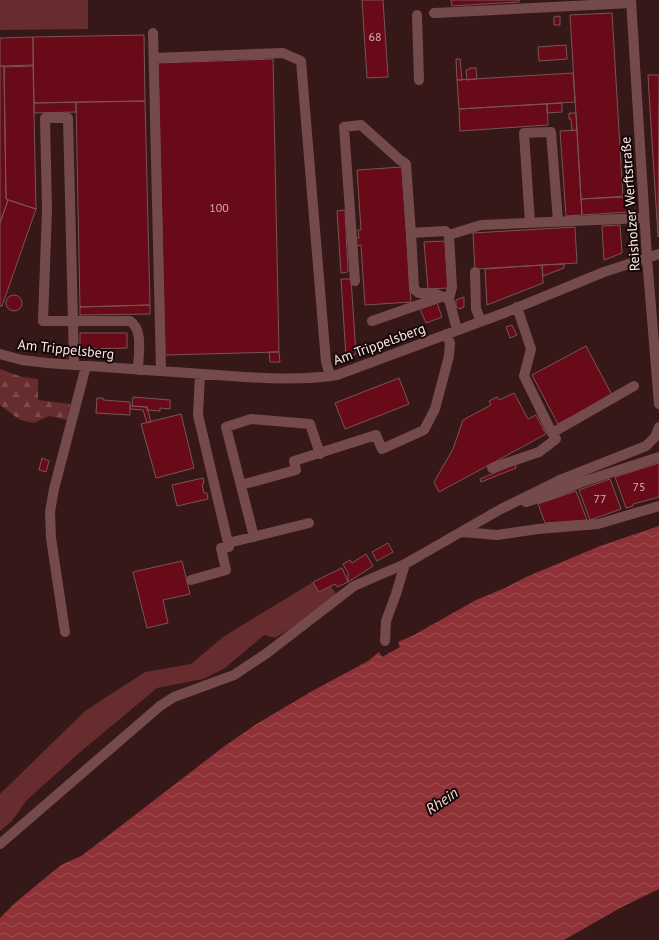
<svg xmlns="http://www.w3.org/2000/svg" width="659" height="940" viewBox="0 0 659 940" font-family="'PT Sans',sans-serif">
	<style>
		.green { fill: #672c2e }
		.forest { fill: url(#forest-firs) }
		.water { fill: url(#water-waves) }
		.building { fill: #680a18; stroke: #795554 }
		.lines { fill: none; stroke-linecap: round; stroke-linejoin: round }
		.minor { stroke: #744b4a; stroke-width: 10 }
		.labels { text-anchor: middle; stroke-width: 4; stroke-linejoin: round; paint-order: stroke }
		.number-label { font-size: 12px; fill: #d8b0b3 }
		.street-label { font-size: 14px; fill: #fee8e7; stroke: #140707 }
		.water-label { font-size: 15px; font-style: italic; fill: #f2d7d6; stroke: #140707 }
	</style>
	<defs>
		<pattern id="forest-firs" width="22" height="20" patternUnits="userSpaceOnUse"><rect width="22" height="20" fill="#672c2e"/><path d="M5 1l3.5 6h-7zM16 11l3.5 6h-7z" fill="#7e4b4c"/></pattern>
		<pattern id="water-waves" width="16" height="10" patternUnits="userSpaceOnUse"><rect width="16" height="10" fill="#8e3237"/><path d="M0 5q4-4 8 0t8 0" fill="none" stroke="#9f5054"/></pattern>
	</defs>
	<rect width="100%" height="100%" fill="#361818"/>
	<path class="green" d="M0,0H88V29L0,30Z
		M313,582L319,592L331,586L336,594L294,626L275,638L264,635L225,668L203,679L157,688L79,753L26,801L12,821L0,831V794L85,711L145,672L191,664L223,637Z"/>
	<path class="forest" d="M0,369L22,377L38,379V400L70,404L67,420L49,416L34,423L20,420L0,405Z"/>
	<path class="water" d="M659,526V889L620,908L564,940H0V918L16,902L61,865L81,856L96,845L222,748L255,725L314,690L368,661L379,652L382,657L400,647L398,642L414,635L476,600L505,588L526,577L600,546Z"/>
	<path class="building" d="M362,0H383L388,77L367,78Z
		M451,0H519V2L452,6Z
		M612,13L623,197L581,199L570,15Z
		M560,16V25H554V17Z
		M144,35L145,101L34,103L33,37Z
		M33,37V65L0,66V38Z
		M566,45L567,59L539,61L538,47Z
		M273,59L279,352L165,355L158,63Z
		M456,59H460L462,80H457Z
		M0,66H4L6,199L8,200L0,223Z
		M33,66L34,113L36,209L6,199L4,67Z
		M470,68H476L477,79L467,80L466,70L470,69Z
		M573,73L575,102L459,109L457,80Z
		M648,75H659L658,237L649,93Z
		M145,101L150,305L80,307L76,102Z
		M76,102V112L34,113V103Z
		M562,103V112L547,113V104Z
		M547,104L548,125L460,131L459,109Z
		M569,113H576L577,130L572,131L571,119H569Z
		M577,130L582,215L566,216L560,131Z
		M402,167L411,302L365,305L361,245L356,246V238H359L358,230H361L357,170Z
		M628,196L629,212L582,215L581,199Z
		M8,200L36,209L2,306H0V223Z
		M345,210L348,272L341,273L337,211Z
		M620,225L622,253L604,260L602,226Z
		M575,227L577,263L475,269L473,233Z
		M445,241L448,288L428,289L424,242Z
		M564,264V268L543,276L542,265Z
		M542,265L543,283L487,305L485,269Z
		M341,279H351L356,354L346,357Z
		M6 303a8 8 0 1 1 16 0a8 8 0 1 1-16 0Z
		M464,297V307L459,309L456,306V300Z
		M437,303L442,317L426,323L420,309Z
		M150,305V314L80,315V307Z
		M512,325L517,335L510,338L506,327Z
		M80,333H127V348L80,349Z
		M586,346L612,395L558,424L532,375Z
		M269,352H279L280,362H270Z
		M399,378L409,404L345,429L335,403Z
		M514,393L528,419L536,415L546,434L439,492L434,482L453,449L463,420L491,405L489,401L497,397L499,400Z
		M133,397L170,400V409L160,408V411L147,410V407L132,406Z
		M97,398H103V400L130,402V415L96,413Z
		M130,406L147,407L151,422L147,423L143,410L130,409Z
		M181,414L194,468L156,478L141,424Z
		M42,458L49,461L46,472L39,470Z
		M659,463V497L633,504V506L626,508L615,477Z
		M515,464L516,468L481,482L480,479Z
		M203,478L204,483L202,484L204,493H207L208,499L177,506L172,485Z
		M610,479L621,509L590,520L579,490Z
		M576,491L587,520L545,523L538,504Z
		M388,543L393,552L377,561L372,552Z
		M366,554L373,566L348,582V573L343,564L350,560L352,563Z
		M182,561L190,594L163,600L168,623L147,628L133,572Z
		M342,568L348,582L337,587L335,584L319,592L313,582Z"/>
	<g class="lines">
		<path class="minor" d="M631,0L647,258L659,404
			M434,13L631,3
			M417,15L419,80
			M153,33L161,371
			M154,58L283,53L301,61L326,362L330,376
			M530,223L524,133L551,132L558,221
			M449,235L481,225L644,218
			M475,272L476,309L481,321
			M355,281L344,127L361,125L400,160L406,164L411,233
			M449,299L433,293H419L414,289L411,233L445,231L449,235L452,287L449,299L457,330
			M517,307L531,349L524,376L552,433L634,386
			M372,321L441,297
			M0,354L22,360L47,363L245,377C275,379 307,380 337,375L504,313L604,272L659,254
			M74,365L73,321L68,118H45L47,210L43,321H130C144,330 138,355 138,370
			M492,468L539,452L556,439L552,433
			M241,485L296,470L294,461L376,435L382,449L424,430L435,409L449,356L450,343L446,334
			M526,502L549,495L582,482L659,457
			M462,532L497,535L538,529L598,524L659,506
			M254,537L226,427L251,419L310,424L320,454
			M228,543L309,523
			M191,580L226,570L221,548L229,547L198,415L200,374
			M65,632L51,538L50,512L54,489L86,366
			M385,641L386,621L396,594L405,564
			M0,844L160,706L174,697L234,675L267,653L354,586L405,564L501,509L560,480L646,446L655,437L659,427"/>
	</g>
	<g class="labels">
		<g class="number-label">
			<text x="375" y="41">68</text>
			<text x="219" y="212">100</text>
			<text x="639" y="491">75</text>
			<text x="600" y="503">77</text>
		</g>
		<g class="street-label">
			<text transform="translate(630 204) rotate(-94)" y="5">Reisholzer Werftstraße</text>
			<text transform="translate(379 344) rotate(-20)" y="5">Am Trippelsberg</text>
			<text transform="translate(66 349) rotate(6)" y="5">Am Trippelsberg</text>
		</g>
		<g class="water-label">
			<text transform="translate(442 801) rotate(-34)" y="5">Rhein</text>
		</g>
	</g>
</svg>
